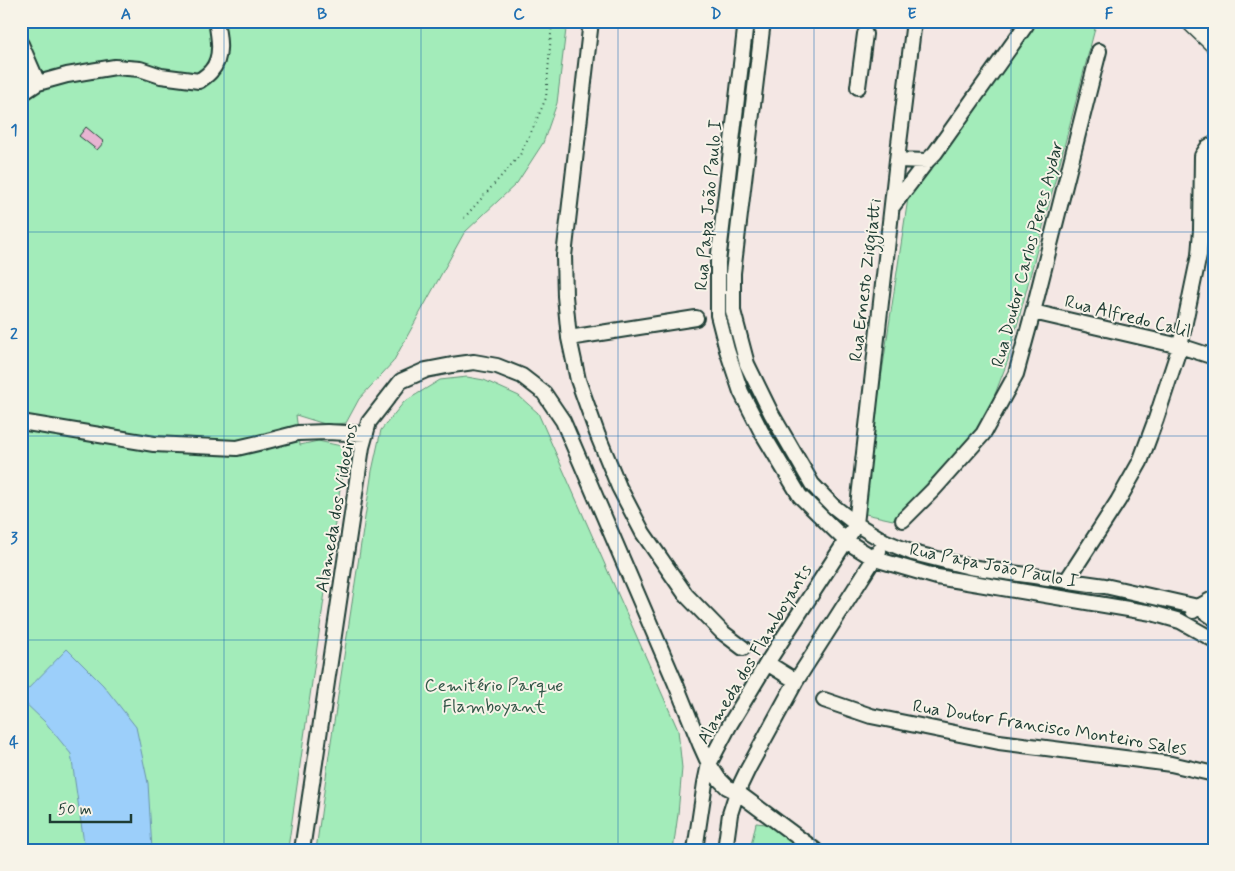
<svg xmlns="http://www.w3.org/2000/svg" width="1235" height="871" viewBox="0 0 1235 871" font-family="Mynerve,sans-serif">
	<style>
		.green { fill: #a3ecba; stroke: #619477 }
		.water { fill: #9ccffa; stroke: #6a95ab }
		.building { fill: #e8b5d2; stroke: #1f3d34 }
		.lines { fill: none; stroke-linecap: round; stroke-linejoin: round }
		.minor-casing { stroke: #1f3d34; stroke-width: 18 }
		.major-casing { stroke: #1f3d34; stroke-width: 21 }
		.path { stroke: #1f3d34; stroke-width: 2; stroke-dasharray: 1 4; stroke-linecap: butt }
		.minor { stroke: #f7f3e8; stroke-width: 14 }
		.major { stroke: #f7f3e8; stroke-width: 18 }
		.grid { fill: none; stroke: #1f6fb2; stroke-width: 1; stroke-opacity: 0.55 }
		.labels { text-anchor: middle; stroke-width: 4; stroke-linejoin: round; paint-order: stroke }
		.street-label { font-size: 18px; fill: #1f3d34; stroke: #f7f3e8 }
		.park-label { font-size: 18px; fill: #335748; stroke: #f7f3e8 }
		.neatline { fill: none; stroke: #1f6fb2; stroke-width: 2 }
		.grid-label { font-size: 16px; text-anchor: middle; font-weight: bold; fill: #1f6fb2 }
	</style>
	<rect width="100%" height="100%" fill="#f4e7e4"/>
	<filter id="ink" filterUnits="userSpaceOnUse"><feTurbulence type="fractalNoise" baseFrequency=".02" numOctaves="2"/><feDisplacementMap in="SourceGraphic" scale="10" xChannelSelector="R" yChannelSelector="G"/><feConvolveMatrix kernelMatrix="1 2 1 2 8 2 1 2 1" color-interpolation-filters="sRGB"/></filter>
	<g filter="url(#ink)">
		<path class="green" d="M21,21H567L557,103L543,143L517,183L464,233L393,362L359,399L346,423L328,425L296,415L300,445L318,441L346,447L288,848L284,850H21Z
			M1029,21H1097L1008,360L984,423L893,520L861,513L908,198L937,161Z
			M467,377L484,380L519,396L538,413L678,730L682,768L678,814L673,850H316L329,755L372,471L381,430L404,402L440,380Z
			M756,823L776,825L800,850H750Z"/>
		<path class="water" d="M67,649L103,685L136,727L148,783L152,850H85L71,754L45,722L21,699V696Z"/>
		<path class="building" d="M86,127L104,142L97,150L79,136Z"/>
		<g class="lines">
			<defs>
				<path id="minor" d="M591,21L564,256L565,296L569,338L578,380L598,436L619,487L643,533L686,595L722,632L743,648
					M746,21L718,262V315L727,350L741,392L761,431L800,496L846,541L875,559L937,577L1152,613L1180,621L1214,640
					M763,21L733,273V311L747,364L771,413L812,484L833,506L856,524L884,541L913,553L970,567L1105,586L1198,607L1214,618
					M21,44L38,83
					M858,87L865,34
					M21,96L23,93L38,83L67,75L115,67L140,69L161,76L199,81C203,78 208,75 211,71C223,58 219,37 216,21
					M897,160L927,161
					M892,207L927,161L935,153L1026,25L1027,21
					M1033,312L1180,346L1214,357
					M569,338L696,318
					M21,422L154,444L237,448L267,441L298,433L327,432L366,434
					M903,520L933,490L983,434L1016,374L1033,312L1099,51
					M1067,580L1118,501L1140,462L1156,419L1180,346L1199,255L1201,230L1202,156L1208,147L1214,144
					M1193,611L1198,607L1214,598
					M767,663L796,681
					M824,700L871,716L999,742L1171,764L1214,774
					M302,850L362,447L369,422L401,381L426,370L452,365L474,362L497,366L522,376L544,393L563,421L675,682L700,744L709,764L718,778L727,787L737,792L815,850
					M695,850L705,783L709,764L729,726L767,663L846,541L856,524L897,160L914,21
					M725,850L730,814L737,792L748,769L796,681L879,551"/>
				<path id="major" d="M1190,21L1214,44
					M1212,21L1214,23"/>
			</defs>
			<use href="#minor" class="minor-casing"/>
			<use href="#major" class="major-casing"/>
			<path class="path" d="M464,218L520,155L534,126L546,98L552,21"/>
			<use href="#minor" class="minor"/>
			<use href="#major" class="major"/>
		</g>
	</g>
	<path class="grid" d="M224,21V850M421,21V850M618,21V850M814,21V850M1011,21V850M21,232H1214M21,436H1214M21,640H1214"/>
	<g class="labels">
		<g class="street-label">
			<text transform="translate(708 205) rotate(-85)" y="6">Rua Papa João Paulo I</text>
			<text transform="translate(1027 254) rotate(-75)" y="6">Rua Doutor Carlos Peres Aydar</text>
			<text transform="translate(865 280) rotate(-83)" y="6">Rua Ernesto Ziggiatti</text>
			<text transform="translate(1128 316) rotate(14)" y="6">Rua Alfredo Calil</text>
			<text transform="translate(336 508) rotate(-80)" y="6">Alameda dos Vidoeiros</text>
			<text transform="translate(994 565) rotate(11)" y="6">Rua Papa João Paulo I</text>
			<text transform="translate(754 654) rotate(-59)" y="6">Alameda dos Flamboyants</text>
			<text transform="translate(1050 727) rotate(9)" y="6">Rua Doutor Francisco Monteiro Sales</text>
		</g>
		<g class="park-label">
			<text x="494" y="691">Cemitério Parque<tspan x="494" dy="21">Flamboyant</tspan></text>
		</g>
	</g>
	<rect width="1235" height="871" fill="none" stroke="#f7f3e8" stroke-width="55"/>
	<path d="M50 814v8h81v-8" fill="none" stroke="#1f3d34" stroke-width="2.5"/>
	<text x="58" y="814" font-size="15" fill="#1f3d34" stroke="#f7f3e8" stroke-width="4" paint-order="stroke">50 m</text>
	<rect x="28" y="28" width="1180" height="816" class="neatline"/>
	<g class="grid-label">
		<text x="126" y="19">A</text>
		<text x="322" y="19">B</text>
		<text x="519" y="19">C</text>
		<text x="716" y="19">D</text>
		<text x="912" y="19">E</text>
		<text x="1109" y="19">F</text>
		<text x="14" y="135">1</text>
		<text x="14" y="339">2</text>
		<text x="14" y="543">3</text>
		<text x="14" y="747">4</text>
	</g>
</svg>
